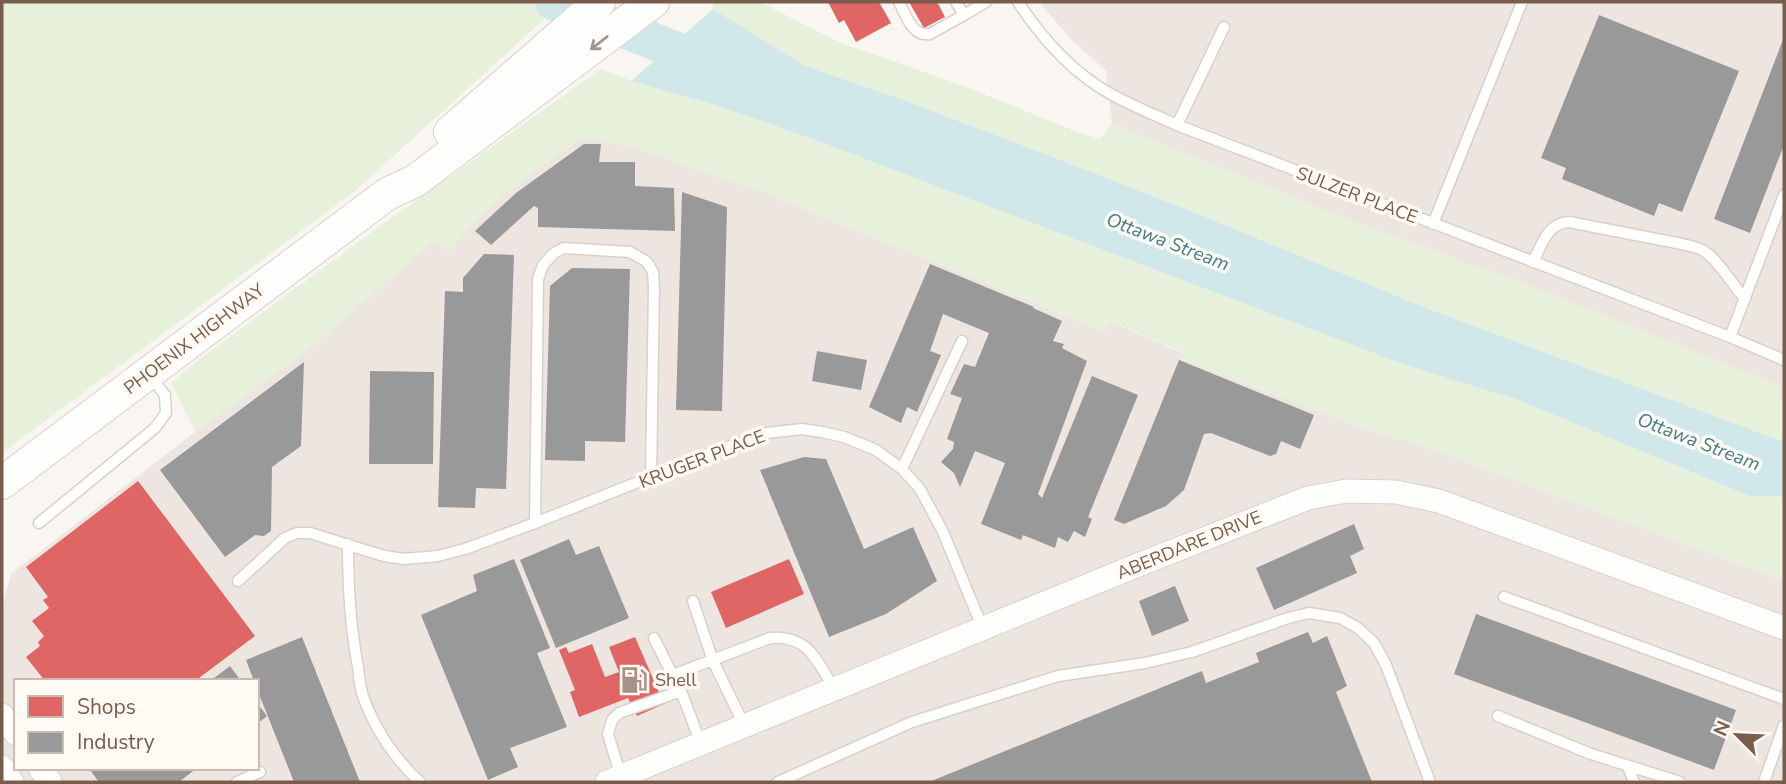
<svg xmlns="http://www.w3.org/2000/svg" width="1786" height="784" viewBox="0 0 1786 784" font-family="'Nunito Sans',sans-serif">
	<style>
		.industrial { fill: #ede5e0; fill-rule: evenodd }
		.green { fill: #e7f0db }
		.water { fill: #d0e8ea }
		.shops { fill: #e06666 }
		.industry { fill: #999 }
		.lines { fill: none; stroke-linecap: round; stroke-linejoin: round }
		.river { stroke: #d0e8ea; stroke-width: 37 }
		.service-casing { stroke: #d7d1cb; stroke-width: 13 }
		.minor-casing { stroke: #d7d1cb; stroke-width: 25 }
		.secondary-casing { stroke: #d9d2cb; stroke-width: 34 }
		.service { stroke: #fefefd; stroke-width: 10 }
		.minor { stroke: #fefefd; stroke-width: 23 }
		.secondary { stroke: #fefefd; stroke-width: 32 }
		.oneway { stroke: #a8958b }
		.labels { text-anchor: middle; stroke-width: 7; stroke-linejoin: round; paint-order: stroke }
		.street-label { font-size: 18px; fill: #7a5c4d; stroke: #fffaf3 }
		.poi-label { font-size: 18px; fill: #7a5c4d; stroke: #fffaf3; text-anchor: start }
		.water-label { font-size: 19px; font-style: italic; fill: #437c86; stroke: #fffaf3 }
	</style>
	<rect width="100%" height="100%" fill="#f9f5f0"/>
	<path class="industrial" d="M1039,2H1784V400L1778,398L1782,387L1512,279L1348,220L1112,124L1106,71L1071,39Z
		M578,140H595L632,146L765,193L1103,331L1108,321L1185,354L1183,360L1369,430L1444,453L1698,549L1784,580V782H2V607L11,574L195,432L305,352L432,242L451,250L469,227L510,189ZM16,681H257V768H16Z"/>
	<path class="green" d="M2,2H563L355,191L2,453Z
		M713,2H760L841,43L961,85L1080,133L1100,139L1112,124L1348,220L1512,279L1782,387L1778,398L1784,401V442L1426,308L1198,214L1058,159L898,98L805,66L713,9Z
		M601,69L631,81L712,104L810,138L1407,365L1518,400L1750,496H1780L1784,498V580L1698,549L1444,453L1369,430L1183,360L1185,353L1109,321L1104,331L765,193L632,146L595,140H578L510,189L469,227L451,251L432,242L305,352L195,432L171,383L200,359L379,227Z"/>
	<path class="water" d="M713,9L805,66L898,98L1058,159L1198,214L1426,308L1784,442V498L1780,496H1750L1518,400L1403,364L810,138L712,104L631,81Z"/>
	<path class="shops" d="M828,2H879L891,23L856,42L844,20L839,23Z
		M909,2H937L945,17L924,28Z
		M138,481L255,636L195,681H45L26,657L40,646L38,642L44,636L32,621L49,608L43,600L48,597L26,567Z
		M789,559L804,594L726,628L711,592Z
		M635,637L664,704L637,716L628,698L579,717L570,692L575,690L559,650L566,647L569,653L592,644L605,677L619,672L609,647Z"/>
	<path class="industry" d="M1599,15L1739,71L1682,212L1659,203L1654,216L1562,179L1566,168L1541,158Z
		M1784,37V145L1750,233L1714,219Z
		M584,144H601L599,162H635V186L674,188L675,231L538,227V208L534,206L491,245L475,231L516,193Z
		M682,192L727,207L722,411L676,410Z
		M484,254L514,255L506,489L476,488L475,508L438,507L445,291L463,292V278Z
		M930,264L1034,307L1033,308L1062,321L1053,341L1064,344L1062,348L1087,361L1038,494L1042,498L1092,376L1138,395L1088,517L1092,519L1085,537L1074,531L1068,542L1058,537L1055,548L1023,535L1021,540L981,524L1005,463L975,451L960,487L954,473L941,462L953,449L954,442L947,439L962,398L950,394L964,364L975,367L989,333L943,314L930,351L941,355L917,412L907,407L901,423L869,407Z
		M572,268L630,269L625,442L585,441V461L545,460L550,286Z
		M817,351L867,360L861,390L812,381Z
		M1179,360L1314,415L1300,449L1281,441L1276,454L1270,456L1211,433L1204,434L1184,490L1166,506L1124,524L1114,520Z
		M304,362L301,446L272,467L271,531L264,536L255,535L225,557L160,470Z
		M370,371L434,372L433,464H369Z
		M804,457L826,459L864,549L913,527L937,581L886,614L829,637L760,470Z
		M1354,524L1364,549L1350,556L1357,573L1274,610L1256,568Z
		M569,539L576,555L599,546L629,618L556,648L520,560Z
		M514,559L550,648L537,653L567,727L510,748L518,767L488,780L421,615L477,591L473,575Z
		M1175,586L1189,621L1152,636L1139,601Z
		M1476,614L1736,710L1714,770L1454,674Z
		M1308,632L1313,643L1327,636L1347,686L1336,692L1372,782H929L1202,671L1206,683L1259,662L1256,653Z
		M302,637L360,782H294L257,689V681H254L246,660Z
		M230,666L241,681H210Z
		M257,703L267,716L257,724Z
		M93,768H197L179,782H99L90,770Z"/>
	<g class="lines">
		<path class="river" d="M554,2L716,66"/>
		<defs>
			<path id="service" d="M899,2C906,15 912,37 930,34L964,15L986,2
				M956,2L964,15
				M1018,2C1041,37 1072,72 1109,93C1130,105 1155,115 1177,125L1730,337L1784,360
				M1177,125L1224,27
				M1433,224L1522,2
				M1533,262C1542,245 1547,223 1569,222L1682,244C1689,246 1698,247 1704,251C1717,259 1734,286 1745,299
				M1730,337L1784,195
				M902,469L962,341
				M39,523L155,428L166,413L165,395L150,376
				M535,523L538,279L543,265L554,253L564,248L630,252L647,262L653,272L654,286L651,478
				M348,544C348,586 350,626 358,667C359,677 360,689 364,699C376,731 395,759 420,782
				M238,581L285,538L297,533H310L384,556L404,559L438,556L465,549L535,523L711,453L767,433L802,429L822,432L844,437L876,450L902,469L920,489L943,532L983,629
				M1504,597L1784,699
				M693,601L713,661L745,727
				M654,638L676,682
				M673,675L770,638C809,634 817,662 835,690
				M1498,716L1591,754L1680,782
				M1628,767L1634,782
				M621,777L608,734L612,720L619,713L681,691L701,744
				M237,782L260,772
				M778,782L912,722L1058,676L1145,663L1192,652L1288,618L1309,613L1340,618L1358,628L1374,643L1386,665L1430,782
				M1764,782L1784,725"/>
			<path id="minor" d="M2,715L16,734
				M2,767L12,782
				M40,768L50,782
				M607,782L1133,567L1308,498L1346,491L1396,492L1439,501L1784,628"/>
			<path id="secondary" d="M450,132L599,2
				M2,483L387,194L415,181L653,2"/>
		</defs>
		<use href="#service" class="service-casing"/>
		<use href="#minor" class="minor-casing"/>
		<use href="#secondary" class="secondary-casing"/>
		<use href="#service" class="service"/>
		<use href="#minor" class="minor"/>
		<use href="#secondary" class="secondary"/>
	</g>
	<defs><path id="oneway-shaft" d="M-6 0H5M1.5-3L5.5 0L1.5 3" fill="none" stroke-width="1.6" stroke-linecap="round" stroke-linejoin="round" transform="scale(1.75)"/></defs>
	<use class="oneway" href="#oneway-shaft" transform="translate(599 43) rotate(142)"/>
	<defs>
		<symbol id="fuel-bare" viewBox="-9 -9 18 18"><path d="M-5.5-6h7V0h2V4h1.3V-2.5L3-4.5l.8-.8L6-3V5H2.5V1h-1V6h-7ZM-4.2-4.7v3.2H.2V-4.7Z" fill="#a69286" stroke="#fffaf3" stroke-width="2.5" paint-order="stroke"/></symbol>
	</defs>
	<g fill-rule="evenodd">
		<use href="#fuel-bare" x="615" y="661" width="38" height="38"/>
	</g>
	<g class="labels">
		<g class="street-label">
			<text transform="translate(1357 195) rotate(21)" y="6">SULZER PLACE</text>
			<text transform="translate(194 339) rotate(-37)" y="6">PHOENIX HIGHWAY</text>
			<text transform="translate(702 459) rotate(-21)" y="6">KRUGER PLACE</text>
			<text transform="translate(1189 545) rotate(-22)" y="6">ABERDARE DRIVE</text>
		</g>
		<g class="poi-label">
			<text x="655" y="686">Shell</text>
		</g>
		<g class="water-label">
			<text transform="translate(1168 241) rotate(21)" y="7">Ottawa Stream</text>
			<text transform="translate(1699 441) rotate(21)" y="7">Ottawa Stream</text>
		</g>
	</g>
	<rect width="1786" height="784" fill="none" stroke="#7a5c4d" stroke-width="7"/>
	<rect x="14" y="679" width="245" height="91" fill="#fffaf3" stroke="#cabbb1" stroke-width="2"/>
	<rect x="28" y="696" width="35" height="21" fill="#e06666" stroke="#cabbb1" stroke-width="2"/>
	<text x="77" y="714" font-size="21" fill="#7a5c4d">Shops</text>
	<rect x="28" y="732" width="35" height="21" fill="#999999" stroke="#cabbb1" stroke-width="2"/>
	<text x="77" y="749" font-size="21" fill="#7a5c4d">Industry</text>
	<g transform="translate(1737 735) rotate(294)" stroke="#fffaf3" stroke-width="5" paint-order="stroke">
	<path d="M0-5L12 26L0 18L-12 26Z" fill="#7a5c4d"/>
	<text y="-10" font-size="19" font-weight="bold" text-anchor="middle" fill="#7a5c4d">N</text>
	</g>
</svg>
